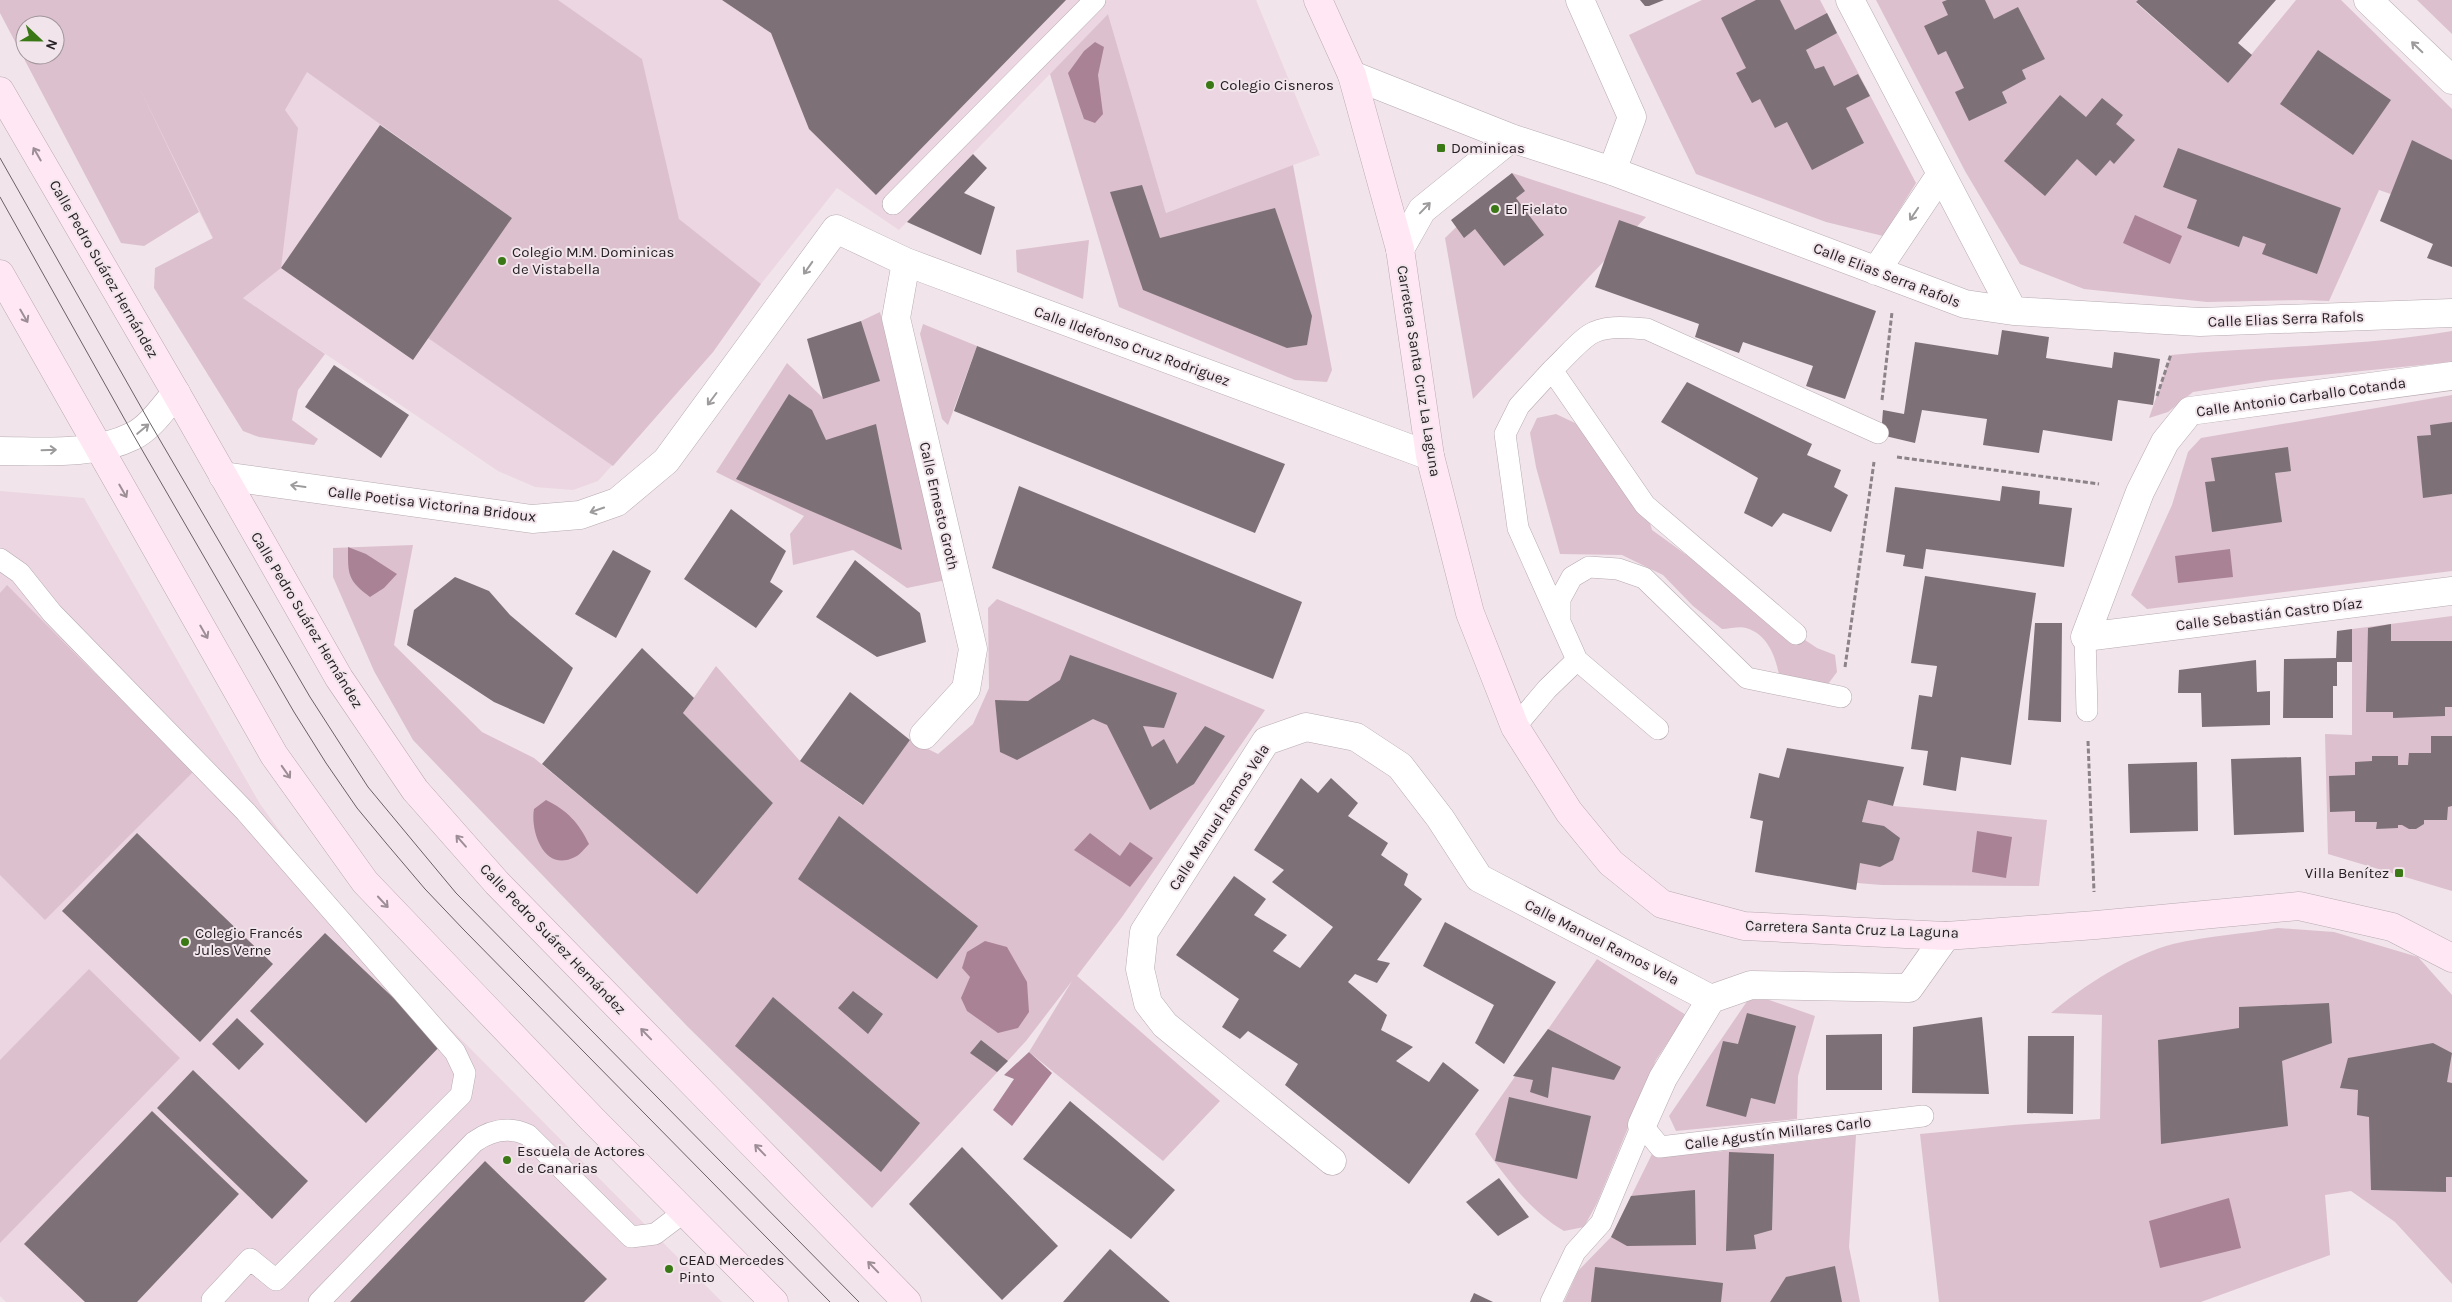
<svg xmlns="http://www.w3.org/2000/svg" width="2452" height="1302" viewBox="0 0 2452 1302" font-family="Karla,sans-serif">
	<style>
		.built { fill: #ecd6e1 }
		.green { fill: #dcc0ce; fill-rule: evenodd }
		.water { fill: #a98296 }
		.building { fill: #7d7177 }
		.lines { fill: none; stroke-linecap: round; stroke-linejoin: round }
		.lane-casing { stroke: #b7aab1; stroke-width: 22 }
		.street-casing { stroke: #b7aab1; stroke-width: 29 }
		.secondary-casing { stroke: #b7aab1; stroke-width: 29 }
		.path { stroke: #8c8388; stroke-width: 3; stroke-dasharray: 5 2.5; stroke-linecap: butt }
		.lane { stroke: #fff; stroke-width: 21 }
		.street { stroke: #fff; stroke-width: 28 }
		.secondary { stroke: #ffe8f4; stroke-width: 28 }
		.tram { stroke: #696165; stroke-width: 1 }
		.oneway { stroke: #9d9b9c }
		.oneway2 { stroke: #9d8e96 }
		.poi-dot { fill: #3a7815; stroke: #f1e4ea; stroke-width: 2 }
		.labels { text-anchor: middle; stroke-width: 4; stroke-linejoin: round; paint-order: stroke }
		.poi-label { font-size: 15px; fill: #262124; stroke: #f1e4ea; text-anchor: start }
		.street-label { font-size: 15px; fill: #262124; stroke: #f1e4ea }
	</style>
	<rect width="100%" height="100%" fill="#f1e4ea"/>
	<path class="built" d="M91,0H1256L1320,155L1166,213L1108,14L899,230L837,188L761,284L713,352L598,481L573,490L535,487L498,471L243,298Z
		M0,491L84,498L260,804L323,891L415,993L722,1302H6L0,1296Z"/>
	<path class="green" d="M0,0H558L642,59L679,219L761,284L713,352L613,466L428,338L512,218L307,72L285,110L298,128L281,268L243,298L325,354L298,390L292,420L318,439L314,445L259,437L243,431L154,288L155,268L213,238L214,240L139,87L199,212L144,246L121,243L0,13ZM25,25H55V55H25Z
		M1702,0H1820L1916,183L1883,236L1826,222L1696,174L1629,35Z
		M1876,0H2138L2136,3L2228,83L2296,0H2341L2452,109V215L2379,190L2329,301L2301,300L2207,302L2084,289L2020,264L1965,171Z
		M2417,0H2452V34Z
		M1108,14L1166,213L1293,165L1332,370L1327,382L1295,380L1119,307L1050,74Z
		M1512,173L1646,217L1473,399L1445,238Z
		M1089,240L1083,299L1017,272L1016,250Z
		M880,312L946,580L907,588L853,550L793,565L790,534L804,516L716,472L787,363L823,398L861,321Z
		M923,324L977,346L948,425L942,419L920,334Z
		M2452,331V362L2271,380L2193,392L2168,412L2149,418L2171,355C2264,346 2359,347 2452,331Z
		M2452,395V571L2147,609L2131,595L2172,505L2188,452L2201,438Z
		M1556,414L1575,423L1645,505L1652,530L1796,634L1817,648L1835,655L1837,672L1828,684L1779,674C1775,655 1767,634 1746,628C1740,626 1729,629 1722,629L1693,606L1663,575L1622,555L1560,554L1536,467L1530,433L1537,418Z
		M413,545L394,645L482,732L534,758L697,893L773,803L683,713L716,666L800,761L862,805L910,740L938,754L973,724L989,688L988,608L997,599L1265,710L1122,917L1077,976L1220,1101L1163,1161L1029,1052L1072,981L1026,1041L872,1208L688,1027L413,740L374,671L333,577V548Z
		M7,585L193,772L45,920L0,875V593Z
		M2452,616V891L2328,854L2325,734L2352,735V629Z
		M1868,800L1893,806L2047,820L2039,886L1882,885L1857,883L1862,822Z
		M2278,928L2334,932L2418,957L2452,995V1284L2395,1222L2351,1191L2325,1195L2330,1255L2201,1302H1939L1920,1134L2013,1125L2100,1119L2102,1015L2051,1013C2083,986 2131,955 2173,944C2206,936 2244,934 2278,928Z
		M1597,959L1686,1015L1656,1060L1597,1203L1584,1227L1564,1231C1526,1209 1500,1169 1475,1134Z
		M89,969L180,1058L0,1243V1060Z
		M1752,994L1815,1016L1798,1076L1797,1119L1676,1131L1669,1116Z
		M1856,1135L1849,1247L1860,1302H1564L1578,1271L1611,1237L1652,1154L1715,1152Z"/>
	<path class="water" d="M1095,42L1104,47L1098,75L1103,114L1095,123L1084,119L1068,73L1084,51Z
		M2135,215L2182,236L2170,264L2123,243Z
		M348,547L366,554L397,574L384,588L370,597C347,580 348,574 348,547Z
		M2230,549L2233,577L2178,583L2175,556Z
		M546,800C567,810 579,823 589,844C585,848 580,855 575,857C544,873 530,831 534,809Z
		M1977,831L2012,837L2006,878L1972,872Z
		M1090,833L1120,856L1130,842L1153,858L1130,887L1074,850Z
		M985,941L1007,947L1027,982L1029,1012L1018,1028L998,1033L967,1011L961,998L970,977L962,968L967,952Z
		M1029,1052L1052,1073L1012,1126L993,1110L1014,1079L1004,1075Z
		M2229,1198L2241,1248L2160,1268L2149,1221Z"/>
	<path class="building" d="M722,0H1066L876,195L809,129L771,33Z
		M1640,0H1664L1649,6H1645Z
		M1756,0H1780L1795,30L1827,13L1837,33L1806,50L1815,69L1824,66L1834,86L1858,74L1870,96L1846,108L1864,143L1812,170L1787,122L1775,128L1760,99L1752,103L1736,73L1746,68L1721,18Z
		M1947,0H1985L1994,19L2018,7L2045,59L2022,70L2026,79L2002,92L2007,103L1969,121L1955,92L1964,88L1946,51L1938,55L1924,26L1948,15L1942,2Z
		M2138,0H2276L2238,43L2252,55L2228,83L2136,2Z
		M2318,50L2391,100L2353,155L2280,104Z
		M2060,95L2086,117L2102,98L2123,115L2116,124L2135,140L2114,164L2110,160L2096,176L2077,159L2045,196L2004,161Z
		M380,125L512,218L413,360L281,268Z
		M2412,140L2452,160V267L2427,258L2433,244L2380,221Z
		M2178,148L2341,208L2317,274L2262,254L2266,244L2243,236L2239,247L2187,228L2197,200L2163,187Z
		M973,154L987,168L964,193L995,207L981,255L907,222Z
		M1512,173L1525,191L1516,198L1544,235L1504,266L1475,229L1464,238L1451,220Z
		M1142,185L1160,238L1275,208L1312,316L1307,345L1287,348L1143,290L1110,192Z
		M1619,220L1876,311L1845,399L1806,386L1813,366L1743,342L1739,353L1695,337L1699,324L1595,287Z
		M861,321L880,381L823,399L807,339Z
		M2002,330L2049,337L2046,358L2112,368L2114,352L2160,359L2153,405L2118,400L2112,441L2043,430L2039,453L1983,445L1987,419L1922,410L1915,443L1881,435L1883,410L1904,414L1915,342L1998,355Z
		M977,346L1285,464L1255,533L954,411Z
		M334,365L409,415L381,458L305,407Z
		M1687,382L1812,444L1807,455L1841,470L1834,487L1848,495L1831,532L1783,513L1772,527L1744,513L1758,478L1661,422Z
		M789,394L812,410L826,440L876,424L902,550L736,479Z
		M2452,422V494L2423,498L2417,436L2431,435L2430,425Z
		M2288,447L2291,471L2275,473L2282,522L2212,532L2205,482L2215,481L2211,458Z
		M1019,486L1302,602L1273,679L992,568Z
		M2002,486L2040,491L2039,504L2072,508L2064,567L1926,549L1923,569L1903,566L1905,555L1886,552L1895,487L2000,501Z
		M731,509L786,551L770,582L783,591L756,628L684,579Z
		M613,550L651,571L616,638L575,614Z
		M855,560L920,613L926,642L877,657L816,617Z
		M1925,576L2036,593L2011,765L1961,757L1956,791L1923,785L1928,751L1911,749L1919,695L1932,697L1937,666L1911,663Z
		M455,577L489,591L510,615L573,668L544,724L494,702L407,645L414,610Z
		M2035,623H2062L2061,722L2028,720Z
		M2391,624V641H2452V707H2445V716L2393,718V712H2366L2368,628Z
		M2352,629V662H2337V686H2333V718H2283L2284,659L2336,658L2337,631Z
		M642,648L694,698L683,713L773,803L697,894L542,764Z
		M1070,655L1177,693L1164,728L1143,726L1152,747L1164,739L1177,764L1205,726L1225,736L1194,784L1150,810L1107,725L1093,719L1017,760L1000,752L995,700L1028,701L1060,680Z
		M2256,660L2257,692L2270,691V725L2202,727L2201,693H2178L2179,670Z
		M850,692L910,740L863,805L800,761Z
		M2431,736H2452V806L2448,807L2447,820H2424V824L2416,829H2409L2402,825H2398V828L2376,829L2377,822H2355V811L2330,812L2329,776L2355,775V762L2372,761V756H2398V765H2408L2409,753H2431Z
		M1787,748L1904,767L1893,806L1868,800L1862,822L1884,826L1900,838L1893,860L1880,867L1860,863L1856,890L1755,872L1763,821L1750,818L1759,773L1779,778Z
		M2301,757L2304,832L2234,835L2231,759Z
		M2197,762L2198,831L2130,833L2128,764Z
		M1301,778L1318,793L1331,778L1358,803L1348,816L1388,843L1381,855L1408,874L1404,885L1422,899L1377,960L1390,963L1377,983L1355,974L1348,982L1387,1015L1381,1030L1413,1047L1396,1061L1429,1082L1443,1062L1479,1090L1409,1184L1285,1085L1298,1064L1248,1031L1240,1039L1222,1027L1239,999L1176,955L1234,876L1266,899L1254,915L1287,935L1273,951L1300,968L1333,927L1272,882L1284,870L1254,850Z
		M839,816L978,926L937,979L798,879Z
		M137,833L273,964L200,1042L62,911Z
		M1445,922L1556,982L1504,1064L1475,1043L1494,1005L1423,966Z
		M325,933L442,1044L366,1123L250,1011Z
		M853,991L883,1014L868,1034L838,1008Z
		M773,997L920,1123L881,1172L735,1046Z
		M2329,1003L2332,1043L2282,1061L2288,1126L2161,1144L2158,1040L2239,1028V1007Z
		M1747,1013L1796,1026L1775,1104L1751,1098L1746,1117L1706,1106L1723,1041L1738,1044Z
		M1982,1017L1989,1094L1912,1093L1913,1027Z
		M237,1018L264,1044L239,1070L212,1044Z
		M1548,1029L1621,1067L1614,1080L1552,1067L1548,1098L1530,1092L1533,1080L1513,1076Z
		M1882,1034V1090H1826V1035Z
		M2028,1036H2074L2073,1114L2027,1113Z
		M981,1040L1008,1061L997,1072L970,1053Z
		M2433,1043L2452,1053L2447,1082L2452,1083V1177H2446V1192L2371,1190L2369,1117L2357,1115L2358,1090L2340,1088L2348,1058Z
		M193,1070L308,1181L272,1219L157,1108Z
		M1509,1097L1591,1116L1577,1179L1495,1161Z
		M1070,1101L1175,1190L1131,1239L1023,1159Z
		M152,1111L239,1194L137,1302H85L24,1244Z
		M962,1147L1058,1246L1002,1300L909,1204Z
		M1729,1152L1774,1154L1772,1230L1754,1235L1756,1249L1726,1251Z
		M485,1161L607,1279L584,1302H350Z
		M1499,1178L1529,1217L1498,1236L1466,1202Z
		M1695,1190L1696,1245L1627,1246L1611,1237L1631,1196Z
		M1110,1249L1170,1302H1063Z
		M1835,1266L1842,1302H1770L1786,1277Z
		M1595,1267L1723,1283L1721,1302H1591Z
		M1474,1293L1493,1302H1470Z"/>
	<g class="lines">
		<defs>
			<path id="lane" d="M893,204L1095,0
				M1552,370L1519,406L1505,434L1518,528L1577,660L1658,729
				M0,559L20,573L52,613L246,812L455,1052L465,1073L461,1095L276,1280L250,1259L212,1300
				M1560,619V599L1572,577L1589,567L1618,569L1644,578L1747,678L1841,697
				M1796,634L1645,505L1552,370C1564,359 1576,344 1589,335C1605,324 1630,328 1647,329L1878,433
				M2085,637L2087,711
				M1515,727L1547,689L1577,660
				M319,1302L474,1142C491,1130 509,1126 528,1135L631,1237L655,1234L684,1212
				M1551,1302L1575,1252L1601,1223L1642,1125L1660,1147L1923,1116"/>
			<path id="street" d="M1580,0L1632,117L1612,171
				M1850,0L2013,311
				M2368,0L2452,80
				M1352,75L1511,138L1612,171L1965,304L2013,311L2200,322L2452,313
				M1400,249L1422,210L1511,138
				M906,262L896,318L973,649L966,689L924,735
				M1876,271L1941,174
				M2452,376L2190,411L2165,442L2140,492L2085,637L2452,591
				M0,451C43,451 93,456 133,436C150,428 164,407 176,393
				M223,476L532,519L580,515L617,502L666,461L836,229L906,262L1430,456
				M1642,1125L1663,1078L1711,999L1751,985L1909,988L1946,936
				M1332,1161L1165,1025L1148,1003L1140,969L1144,932L1266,741L1306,727L1356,737L1400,766L1440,818L1479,878L1711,999"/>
			<path id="secondary" d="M1318,0L1352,75L1400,249L1430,456L1470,613L1515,727L1569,812L1611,863L1662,904L1744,926L1946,936L2096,925L2299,906L2392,927L2452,958
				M0,91L176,393L339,678L415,790L497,883L907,1302
				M0,274L274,755L365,882L593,1120L774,1302"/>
		</defs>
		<use href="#lane" class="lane-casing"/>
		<use href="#street" class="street-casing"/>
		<use href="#secondary" class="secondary-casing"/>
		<path class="path" d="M2157,396L2171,354
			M1882,400L1892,312
			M1897,457L2099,484
			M1845,667L1874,462
			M2088,741L2094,892"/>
		<use href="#lane" class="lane"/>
		<use href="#street" class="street"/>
		<use href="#secondary" class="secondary"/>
		<path class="tram" d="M0,158L150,423L310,697L368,787L456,893L859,1302
			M0,197L134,436L294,712L326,763L357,808L386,843L425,889L464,930L830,1302"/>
	</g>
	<defs><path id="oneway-shaft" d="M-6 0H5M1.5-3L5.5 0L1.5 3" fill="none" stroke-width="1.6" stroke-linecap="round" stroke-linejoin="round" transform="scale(1.25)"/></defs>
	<g class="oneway">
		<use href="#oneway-shaft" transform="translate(2417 47) rotate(-136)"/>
		<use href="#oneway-shaft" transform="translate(1425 208) rotate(-46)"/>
		<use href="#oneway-shaft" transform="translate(1914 214) rotate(124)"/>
		<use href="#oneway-shaft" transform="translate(808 268) rotate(125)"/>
		<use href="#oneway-shaft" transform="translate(712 399) rotate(127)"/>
		<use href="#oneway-shaft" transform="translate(143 429) rotate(-40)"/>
		<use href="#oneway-shaft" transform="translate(49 450) rotate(-2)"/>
		<use href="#oneway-shaft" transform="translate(298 486) rotate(-172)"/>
		<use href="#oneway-shaft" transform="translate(597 510) rotate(161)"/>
	</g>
	<g class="oneway2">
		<use href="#oneway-shaft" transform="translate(37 154) rotate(-120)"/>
		<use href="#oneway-shaft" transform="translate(24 316) rotate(60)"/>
		<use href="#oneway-shaft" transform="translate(123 491) rotate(60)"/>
		<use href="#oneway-shaft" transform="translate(204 632) rotate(60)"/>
		<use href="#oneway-shaft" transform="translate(286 772) rotate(55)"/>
		<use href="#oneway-shaft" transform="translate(461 841) rotate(-131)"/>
		<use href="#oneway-shaft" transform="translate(383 902) rotate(47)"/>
		<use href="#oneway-shaft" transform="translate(646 1034) rotate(-134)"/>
		<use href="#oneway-shaft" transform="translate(760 1150) rotate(-134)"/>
		<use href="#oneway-shaft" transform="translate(873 1267) rotate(-134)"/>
	</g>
	<g class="poi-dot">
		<circle cx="1210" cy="85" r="5"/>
		<rect x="1436" y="143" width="10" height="10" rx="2.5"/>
		<circle cx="1495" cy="209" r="5"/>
		<circle cx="502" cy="261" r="5"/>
		<rect x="2394" y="868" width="10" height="10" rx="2.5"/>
		<circle cx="185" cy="942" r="5"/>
		<circle cx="507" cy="1160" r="5"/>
		<circle cx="669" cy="1269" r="5"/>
	</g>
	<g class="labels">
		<g class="poi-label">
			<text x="1220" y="90">Colegio Cisneros</text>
			<text x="1451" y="153">Dominicas</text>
			<text x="1505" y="214">El Fielato</text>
			<text x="512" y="257">Colegio M.M. Dominicas<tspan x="512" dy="17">de Vistabella</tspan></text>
			<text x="2389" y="878" text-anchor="end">Villa Benítez</text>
			<text x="195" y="938">Colegio Francés<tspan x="195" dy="17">Jules Verne</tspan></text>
			<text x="517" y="1156">Escuela de Actores<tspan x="517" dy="17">de Canarias</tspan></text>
			<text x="679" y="1265">CEAD Mercedes<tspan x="679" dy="17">Pinto</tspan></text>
		</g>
		<g class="street-label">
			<text transform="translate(104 269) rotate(60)" y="5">Calle Pedro Suárez Hernández</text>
			<text transform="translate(1887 275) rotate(21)" y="5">Calle Elias Serra Rafols</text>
			<text transform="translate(2286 319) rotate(-2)" y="5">Calle Elias Serra Rafols</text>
			<text transform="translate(1132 346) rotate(20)" y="5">Calle Ildefonso Cruz Rodriguez</text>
			<text transform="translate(1419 371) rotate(81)" y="5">Carretera Santa Cruz La Laguna</text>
			<text transform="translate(2301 397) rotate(-8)" y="5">Calle Antonio Carballo Cotanda</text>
			<text transform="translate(432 504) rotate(7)" y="5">Calle Poetisa Victorina Bridoux</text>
			<text transform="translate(939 506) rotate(77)" y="5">Calle Ernesto Groth</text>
			<text transform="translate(2269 614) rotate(-7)" y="5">Calle Sebastián Castro Díaz</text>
			<text transform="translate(307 620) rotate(59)" y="5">Calle Pedro Suárez Hernández</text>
			<text transform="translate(1219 817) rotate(-57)" y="5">Calle Manuel Ramos Vela</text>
			<text transform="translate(1852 929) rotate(2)" y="5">Carretera Santa Cruz La Laguna</text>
			<text transform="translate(553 939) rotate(46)" y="5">Calle Pedro Suárez Hernández</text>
			<text transform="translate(1602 942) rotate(27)" y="5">Calle Manuel Ramos Vela</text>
			<text transform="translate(1778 1133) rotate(-7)" y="5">Calle Agustín Millares Carlo</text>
		</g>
	</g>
	<g transform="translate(40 40) rotate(112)"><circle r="24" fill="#f1e4ea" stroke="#a0969b"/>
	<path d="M0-4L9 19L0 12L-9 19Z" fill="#3a7815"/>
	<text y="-8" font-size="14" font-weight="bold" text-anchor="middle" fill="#262124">N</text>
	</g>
</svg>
